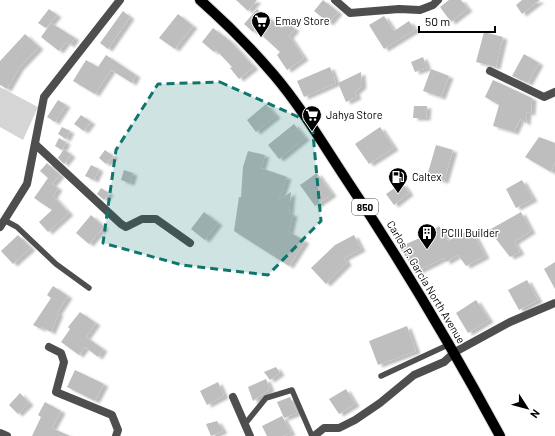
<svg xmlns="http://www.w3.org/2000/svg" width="555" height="436" viewBox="0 0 555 436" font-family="Barlow,sans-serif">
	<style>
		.green { fill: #d5d5d5 }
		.building { fill: #bebebe; filter: url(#shadow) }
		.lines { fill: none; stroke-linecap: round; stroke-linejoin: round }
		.primary-casing { stroke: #dbdbdb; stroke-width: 12 }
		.service { stroke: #4e4e4e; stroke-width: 5.5 }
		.minor { stroke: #4e4e4e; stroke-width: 8 }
		.tertiary { stroke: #4e4e4e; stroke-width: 8 }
		.primary { stroke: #000; stroke-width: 10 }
		.marked { fill: #0f766e; fill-opacity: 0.2; stroke: #0f766e; stroke-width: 3; stroke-dasharray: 8 5; stroke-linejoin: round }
		.labels { text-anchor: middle; stroke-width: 3; stroke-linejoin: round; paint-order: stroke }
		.shield { fill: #fff; stroke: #4c4c4c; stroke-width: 1 }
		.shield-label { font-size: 10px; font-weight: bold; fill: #000 }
		.poi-label { font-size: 11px; fill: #000; stroke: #fff; text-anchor: start }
		.street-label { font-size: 11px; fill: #000; stroke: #fff }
	</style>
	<defs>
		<filter id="shadow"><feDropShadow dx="4.5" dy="2.5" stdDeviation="1" flood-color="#0004"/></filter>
	</defs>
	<rect width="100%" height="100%" fill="#fff"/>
	<path class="green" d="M0,87L38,107L23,140L0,127Z"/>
	<path class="building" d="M236,0H257L248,11Z
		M323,0L338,12L329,23L314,11Z
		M449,0H461L468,9L451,22L440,7Z
		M522,0H540L522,14L516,5Z
		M49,9L57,15L46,28L38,23Z
		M257,9L282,28L286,22L295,29L289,36L304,58L287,70L277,55L280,52L255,29L253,32L244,24Z
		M123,11L130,17L108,49L100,43Z
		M178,14L193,26L175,49L159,38Z
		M384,16L394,31L409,21L415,30L384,49L369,25Z
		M51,23L75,38L70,45L66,42L59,51L41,37Z
		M213,28L230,41L254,67L239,79L230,68L232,67L216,50L214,52L202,42Z
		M484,32L503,37L496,67L476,62Z
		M25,34L39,47L19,68L7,89L0,85V61Z
		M524,54L539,63L528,83L512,76Z
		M106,55L136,75L132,83L111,70L95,94L73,81L86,60L98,67Z
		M423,57L427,68L415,72L411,62Z
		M330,67L336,83L304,97L297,81Z
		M431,69L449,76L441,97L423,91Z
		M361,72L362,86L355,92L357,97L346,102L338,83Z
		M493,80L532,98L531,113L527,112L526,123L520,119L514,132L493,126L499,105L485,97Z
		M58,100L66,105L55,122L47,117Z
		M266,104L276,116L256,132L247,120Z
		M414,106H427L426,118H413Z
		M81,115L91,122L84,131L74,124Z
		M294,124L305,138L279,159L268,145Z
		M62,127L70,131L66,139L58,134Z
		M380,127L394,148L369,164L355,144Z
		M539,137L555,143V162L551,172L525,157Z
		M59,138L66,142L62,150L55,146Z
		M436,145L453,150L444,181L427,176Z
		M64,149L71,155L64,164L58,158Z
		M105,150L113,156L106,164L99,158Z
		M248,151L265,155L261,168L287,177L279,200L291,192L289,213L293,214L289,232L305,241L289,266L234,231L239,197H241L243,167Z
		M47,163L60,175L52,184L58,188L53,196L69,213L48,232L39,222L52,210L34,198L48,178L40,171Z
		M91,165L99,169L94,180L85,176Z
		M124,170L133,173L130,183L121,180Z
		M317,173L332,194L315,206L300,185Z
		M522,180L533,199L516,208L506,189Z
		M402,183L409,193L394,205L386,194Z
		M101,188L109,193L104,200L97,194Z
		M204,212L218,223L205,240L191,229Z
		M521,212L531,231L514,242L520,252L510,257L489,230Z
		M91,215L104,227L89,244L76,233Z
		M439,226L448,241L471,229L485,256L466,266L458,255L446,262L444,258L416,272L399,247L429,234Z
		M18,235L31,248L13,264L1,251Z
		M354,235L361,249L344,258L347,263L326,284L311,268L335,245Z
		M555,262V289L544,269Z
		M527,280L538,300L519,310L508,290Z
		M53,286L68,296L57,313H59L51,332L42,327L41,329L33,325L51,298L47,295Z
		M476,300L489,320L468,333L456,313Z
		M80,312L96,323L86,337L103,349L98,357L85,347L79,355L61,342L70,329L68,327Z
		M407,326L416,351L378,365L369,341Z
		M276,367L280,373L270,380L264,372Z
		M75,370L104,384L95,401L67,387Z
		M266,379L270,389L253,401L248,387Z
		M218,382L224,396L207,405L200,391Z
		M346,389L355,404L339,414L329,399Z
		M20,393L29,403L18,414L9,405Z
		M290,397L297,413L284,418L277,402Z
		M45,402L61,411L52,428L70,436H32L41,417L38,415Z
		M282,416L291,433L282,436H267L262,426Z
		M217,421L223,431L211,436L206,424Z"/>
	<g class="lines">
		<defs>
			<path id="primary" d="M200,0C226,23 251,48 274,75C302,108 324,146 348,182C403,264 453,349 500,436"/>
		</defs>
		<use href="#primary" class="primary-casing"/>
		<path class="service" d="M4,220L17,227L56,264L89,288
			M381,376L450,344
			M245,424L266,398L292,390L312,436"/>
		<path class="minor" d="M335,0L350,13L399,9L420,10L433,5L438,0
			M490,71L544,97L555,92
			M36,145L121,224L126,227L142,219H156L190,243
			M49,347L61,353L64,362L56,392L112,415L118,430L116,436
			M233,397L250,436
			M0,433L7,436
			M314,436L324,428H339L355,420L380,403L414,375L444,362L455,352L510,322L555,303"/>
		<path class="tertiary" d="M0,227L27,184L44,97L120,0"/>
		<use href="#primary" class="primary"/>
	</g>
	<path class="marked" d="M220,82L312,123L321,221L268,275L182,265L103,243L116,150L158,84Z"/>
	<defs>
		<symbol id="supermarket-pin" viewBox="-11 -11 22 30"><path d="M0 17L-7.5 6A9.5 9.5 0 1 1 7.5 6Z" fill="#000" stroke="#fff"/><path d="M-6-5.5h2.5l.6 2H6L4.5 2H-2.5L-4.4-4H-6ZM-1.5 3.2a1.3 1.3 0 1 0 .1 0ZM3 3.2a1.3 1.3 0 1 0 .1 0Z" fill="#fff"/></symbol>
		<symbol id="fuel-pin" viewBox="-11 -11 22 30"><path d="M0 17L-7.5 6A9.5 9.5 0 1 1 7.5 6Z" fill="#000" stroke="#fff"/><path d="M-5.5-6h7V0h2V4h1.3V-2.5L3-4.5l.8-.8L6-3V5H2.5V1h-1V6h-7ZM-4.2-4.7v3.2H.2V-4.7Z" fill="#fff"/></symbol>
		<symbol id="building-pin" viewBox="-11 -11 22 30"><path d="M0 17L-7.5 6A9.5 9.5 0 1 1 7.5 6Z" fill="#000" stroke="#fff"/><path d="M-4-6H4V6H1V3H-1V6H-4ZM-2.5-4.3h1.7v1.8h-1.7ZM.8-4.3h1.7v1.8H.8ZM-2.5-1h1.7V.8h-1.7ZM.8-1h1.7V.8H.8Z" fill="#fff"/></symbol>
	</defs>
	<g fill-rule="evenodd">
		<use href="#supermarket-pin" x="250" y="10" width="22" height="30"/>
		<use href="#supermarket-pin" x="301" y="104" width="22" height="30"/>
		<use href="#fuel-pin" x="387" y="166" width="22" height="30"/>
		<use href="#building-pin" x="416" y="222" width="22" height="30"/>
	</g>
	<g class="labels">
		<rect class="shield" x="352" y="199" width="26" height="16" rx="3"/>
		<g class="shield-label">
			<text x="365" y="211">850</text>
		</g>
		<g class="poi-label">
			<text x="275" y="25">Emay Store</text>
			<text x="326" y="119">Jahya Store</text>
			<text x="412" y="181">Caltex</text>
			<text x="441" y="237">PCIII Builder</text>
		</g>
		<g class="street-label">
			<text transform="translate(426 282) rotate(59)" y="4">Carlos P. Garcia North Avenue</text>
		</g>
	</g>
	<g transform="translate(527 408) rotate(126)" stroke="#ffffff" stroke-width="3" paint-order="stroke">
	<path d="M0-3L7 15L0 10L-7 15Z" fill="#000000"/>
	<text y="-6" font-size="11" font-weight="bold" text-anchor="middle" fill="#000000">N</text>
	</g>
	<path d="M419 26v6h76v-6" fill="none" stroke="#000000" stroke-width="2"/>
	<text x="425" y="26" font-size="12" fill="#000000" stroke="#ffffff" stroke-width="3" paint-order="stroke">50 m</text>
</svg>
